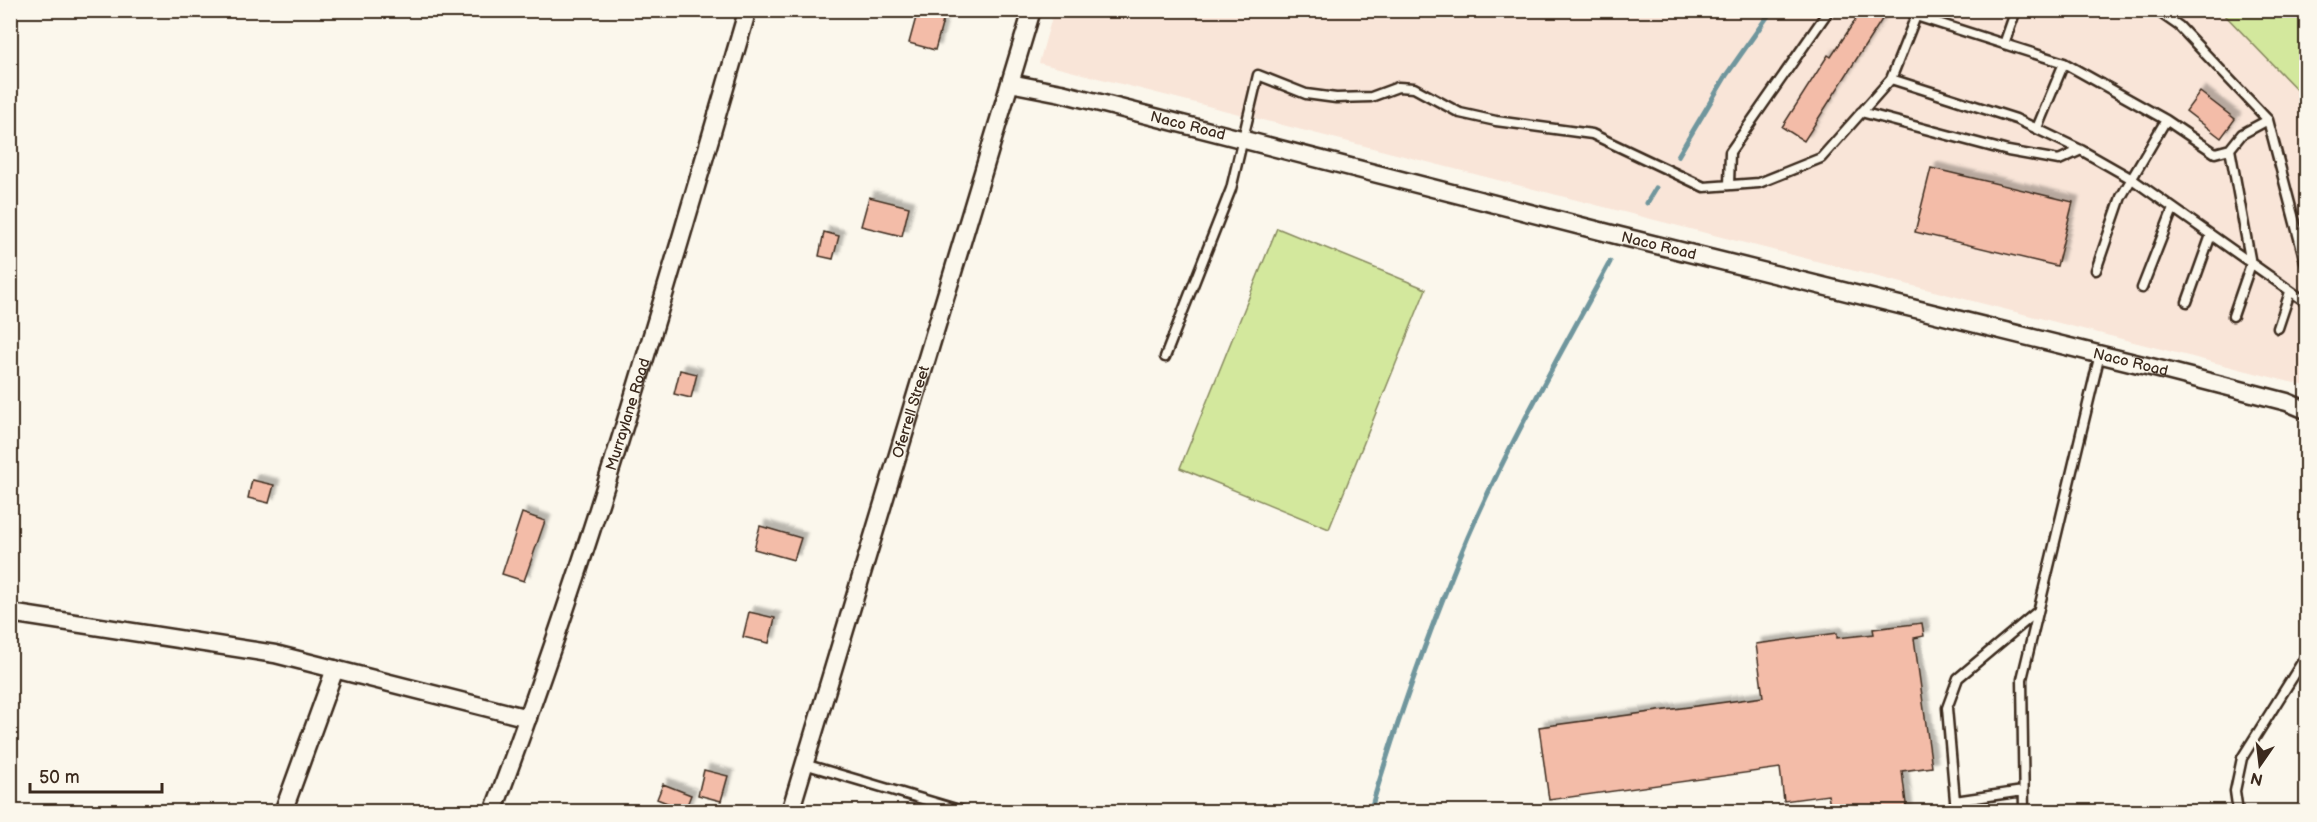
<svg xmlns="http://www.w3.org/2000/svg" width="2317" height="822" viewBox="0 0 2317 822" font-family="'Balsamiq Sans',sans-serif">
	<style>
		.built { fill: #f9e5d8 }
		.green { fill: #d3e89d; stroke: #87895e; stroke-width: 1.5 }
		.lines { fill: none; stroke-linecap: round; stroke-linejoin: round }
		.stream { stroke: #6f969d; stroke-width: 5 }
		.building { fill: #f3bca8; stroke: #3b2a1e; stroke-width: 1.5; filter: url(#shadow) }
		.lane-casing { stroke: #3b2a1e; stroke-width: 13 }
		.street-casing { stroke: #3b2a1e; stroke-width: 21 }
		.lane { stroke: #fbf7ec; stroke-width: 8 }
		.street { stroke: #fbf7ec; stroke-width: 16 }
		.labels { text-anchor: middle; stroke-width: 5; stroke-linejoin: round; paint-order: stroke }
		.street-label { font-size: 15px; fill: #3b2a1e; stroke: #fbf7ec }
	</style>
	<defs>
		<filter id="shadow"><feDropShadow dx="5.5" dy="-5.5" stdDeviation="1.5" flood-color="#0004"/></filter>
	</defs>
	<rect width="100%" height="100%" fill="#fbf7ec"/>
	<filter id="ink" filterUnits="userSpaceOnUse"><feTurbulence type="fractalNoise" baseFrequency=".0167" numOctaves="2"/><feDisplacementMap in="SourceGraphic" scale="12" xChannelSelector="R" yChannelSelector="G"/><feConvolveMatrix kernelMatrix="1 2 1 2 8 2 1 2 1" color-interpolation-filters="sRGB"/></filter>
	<g filter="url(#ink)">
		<path class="built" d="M1054,10L2221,11L2306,99V386L1039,63Z"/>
		<path class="green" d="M2221,11H2306V99Z
			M1277,228L1426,289L1329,529L1180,468Z"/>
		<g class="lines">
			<path class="stream" d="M2303,10L2306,16
				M1678,156L1727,74L1772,10
				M1647,203L1656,188
				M1370,812C1398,718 1430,627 1468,537C1509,443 1561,353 1610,262"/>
		</g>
		<path class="building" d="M918,10H946L935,50L909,43Z
			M1862,10H1888L1804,141L1782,127L1828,55L1831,57Z
			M2200,92L2235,119L2221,138L2186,111Z
			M1931,168L2073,202L2057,266L1915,232Z
			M869,197L909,207L902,236L861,226Z
			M824,232L839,236L833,259L819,256Z
			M680,370L697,374L691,398L674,394Z
			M252,480L274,485L269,503L248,498Z
			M522,513L545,521L524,581L502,574Z
			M760,526L801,538L794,560L754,549Z
			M749,612L775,618L769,643L743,637Z
			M1922,623L1924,636L1914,638L1932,767L1902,771L1907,812H1831L1828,795L1784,801L1780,768L1549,800L1539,727L1763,697L1756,644L1837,633V638L1874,634L1873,629Z
			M704,770L728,776L721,801L698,795Z
			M663,784L691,795L685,810L657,799Z"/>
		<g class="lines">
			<defs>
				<path id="lane" d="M2156,10L2179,26L2268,120L2306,265
					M2004,44L2016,10
					M1891,79L1916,16L2064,63L2166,120L2121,197L2096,270
					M1861,112L2008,151L2059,160L2081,150
					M2166,120L2215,153L2230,149L2251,264L2233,316
					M2037,128L2064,63
					M2230,149L2242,134L2268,120
					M1729,185L1730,152L1829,10
					M2142,288L2173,209
					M2187,302L2211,235
					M2278,328L2290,292
					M1165,357L1231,189L1258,75L1306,94L1336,98L1371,97L1398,87L1414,88L1460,113L1496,121L1592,134L1704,187L1759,183L1821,158L1891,79L2016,119L2081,150L2132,179L2306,302
					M804,764L966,812
					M1955,801L2023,791
					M1956,812L1947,708L1958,678L2038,611
					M2024,812L2022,679L2100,354
					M2238,812L2235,791L2242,758L2306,656"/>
				<g id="street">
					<path id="s1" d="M1010,83L1061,93L1620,236L2167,371L2287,402L2306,410"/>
					<path d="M10,613L275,654L528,718"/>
					<path d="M283,812L335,669"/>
					<path id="s2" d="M493,812C592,551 667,286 745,19L744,10"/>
					<path id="s3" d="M790,812L1032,10"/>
				</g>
			</defs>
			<use href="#lane" class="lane-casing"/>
			<use href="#street" class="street-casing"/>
			<use href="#lane" class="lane"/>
			<use href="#street" class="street"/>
		</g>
	</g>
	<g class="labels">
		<g class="street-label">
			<text dy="5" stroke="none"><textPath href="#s1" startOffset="183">Naco Road</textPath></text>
			<text dy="5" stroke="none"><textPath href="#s1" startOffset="669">Naco Road</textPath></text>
			<text dy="5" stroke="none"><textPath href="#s1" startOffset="1155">Naco Road</textPath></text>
			<text dy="5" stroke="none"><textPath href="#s3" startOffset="418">Oferrell Street</textPath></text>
			<text dy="5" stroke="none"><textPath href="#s2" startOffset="420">Murraylane Road</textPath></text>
		</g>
	</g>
	<rect width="2317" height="822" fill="none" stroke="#fbf7ec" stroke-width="36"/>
	<rect x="18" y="18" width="2281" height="786" fill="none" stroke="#3b2a1e" stroke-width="2" filter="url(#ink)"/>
	<g transform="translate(2260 765) rotate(194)" stroke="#fbf7ec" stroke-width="4.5" paint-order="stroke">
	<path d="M0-4.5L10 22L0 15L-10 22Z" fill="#3b2a1e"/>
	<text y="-9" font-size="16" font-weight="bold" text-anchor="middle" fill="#3b2a1e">N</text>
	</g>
	<path d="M30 783v9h132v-9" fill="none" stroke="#3b2a1e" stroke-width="3"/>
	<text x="39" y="783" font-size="18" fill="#3b2a1e" stroke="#fbf7ec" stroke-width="4.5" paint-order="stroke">50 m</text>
</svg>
